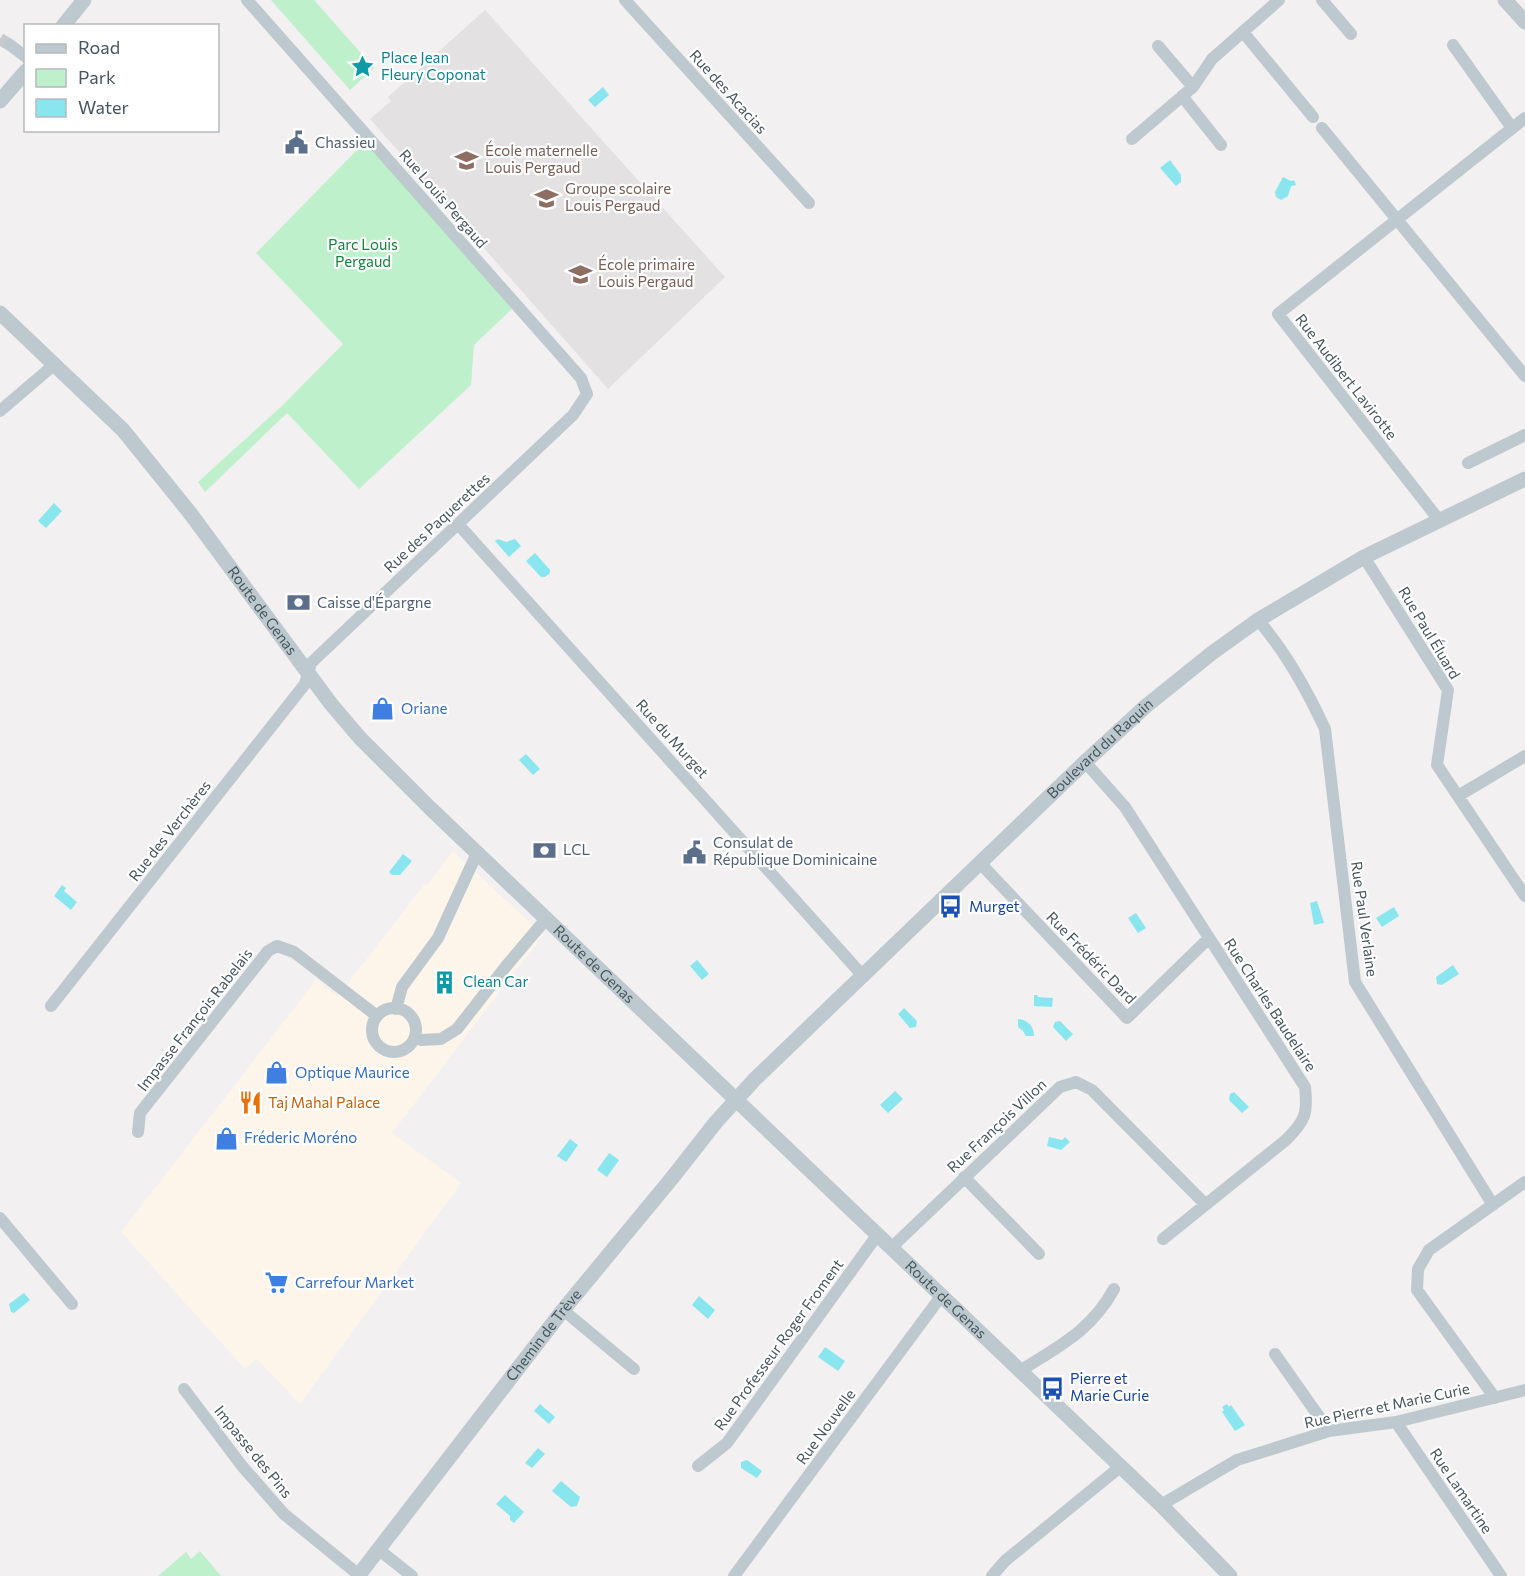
<svg xmlns="http://www.w3.org/2000/svg" width="1525" height="1576" viewBox="0 0 1525 1576" font-family="Commissioner,sans-serif">
	<style>
		.commercial { fill: #fdf5ea }
		.education { fill: #e3e1e2 }
		.green { fill: #bef0cb }
		.water { fill: #8ae6ee }
		.lines { fill: none; stroke-linecap: round; stroke-linejoin: round }
		.minor-tunnel { stroke: #c7cacc; stroke-width: 12; stroke-dasharray: 12 6; stroke-linecap: butt }
		.minor { stroke: #bdc9cf; stroke-width: 12 }
		.tertiary { stroke: #bdc9cf; stroke-width: 15 }
		.labels { text-anchor: middle; stroke-width: 4.5; stroke-linejoin: round; paint-order: stroke }
		.culture-label { font-size: 15px; fill: #0d838f; stroke: #fff; text-anchor: start }
		.street-label { font-size: 15px; fill: #47565e; stroke: #fff }
		.service-label { font-size: 15px; fill: #4e5e75; stroke: #fff; text-anchor: start }
		.education-label { font-size: 15px; fill: #785e54; stroke: #fff; text-anchor: start }
		.park-label { font-size: 15px; fill: #15823e; stroke: #fff }
		.shop-label { font-size: 15px; fill: #366cbe; stroke: #fff; text-anchor: start }
		.transit-label { font-size: 15px; fill: #164399; stroke: #fff; text-anchor: start }
		.food-label { font-size: 15px; fill: #c56008; stroke: #fff; text-anchor: start }
	</style>
	<rect width="100%" height="100%" fill="#f2f0f0"/>
	<path class="commercial" d="M453,851L543,935L392,1133L461,1183L300,1404L257,1359L245,1369L121,1232L316,980L338,996L424,885L427,886Z"/>
	<path class="education" d="M485,10L725,277L608,389L370,119L391,101L388,97Z"/>
	<path class="green" d="M271,0H314L374,68L350,90Z
		M366,141L513,308L474,345L471,385L359,489L287,413L205,492L198,482L283,405L343,344L256,253Z
		M200,1551L221,1576H158L186,1552L191,1559Z"/>
	<path class="water" d="M603,87L609,95L595,107L588,100Z
		M1170,160L1181,175V182L1176,186L1160,168Z
		M1283,177L1291,181L1294,180L1296,185L1291,186L1288,196L1281,200L1276,197L1275,192Z
		M54,503L62,511L46,528L38,521Z
		M498,539L506,542L515,539L521,546L509,557L495,541Z
		M535,553L550,570V573L545,577H541L526,561Z
		M526,754L540,769L533,775L519,760Z
		M403,854L412,861L400,875H392L389,872Z
		M62,885L66,888L64,891L77,902L71,910L54,896Z
		M1317,901L1324,923L1314,925L1310,903Z
		M1394,907L1399,916L1382,927L1376,918Z
		M1136,913L1146,928L1138,933L1128,918Z
		M697,960L709,974L702,980L690,966Z
		M1453,965L1459,974L1442,985L1437,984L1436,977Z
		M1034,995H1037L1038,997L1053,998L1052,1007L1034,1006Z
		M904,1008L917,1021L916,1027L910,1028L898,1014Z
		M1018,1019C1028,1020 1034,1026 1034,1036H1026L1023,1031L1018,1027Z
		M1060,1021L1073,1034L1066,1041L1053,1027L1055,1022Z
		M895,1091L903,1099L888,1113L880,1105Z
		M1234,1092L1249,1107L1242,1113L1229,1100L1230,1094Z
		M1049,1137L1062,1140L1065,1137L1070,1142L1061,1150L1047,1146Z
		M570,1139L578,1145L566,1162L557,1156Z
		M609,1153L619,1160L607,1177L597,1170Z
		M24,1293L30,1300L14,1313L11,1312L9,1304Z
		M699,1296L715,1310L708,1319L692,1305Z
		M825,1347L845,1361L838,1371L818,1357Z
		M540,1404L555,1417L549,1424L534,1411Z
		M1227,1404L1229,1407L1231,1405L1245,1425L1235,1431L1222,1412L1224,1410L1222,1407Z
		M538,1448L545,1454L532,1468L525,1463Z
		M747,1460L762,1471L757,1478L741,1468V1462Z
		M561,1481L580,1497L577,1506L571,1507L552,1491Z
		M505,1495L524,1512L514,1523L510,1520V1516L496,1504Z"/>
	<g class="lines">
		<path class="minor-tunnel" d="M0,39L10,45"/>
		<path class="minor" d="M625,0L809,203
			M1322,0L1351,34
			M1243,32L1313,117
			M10,45L26,57
			M1453,45L1512,128
			M1158,46L1193,87
			M1182,96L1221,145
			M1322,128L1525,376
			M1132,139L1193,87L1212,59L1279,0
			M0,411L55,364
			M1468,463L1525,435
			M1439,520L1278,314L1525,118
			M458,524L863,976
			M1364,557L1448,690L1437,765L1525,896
			M1258,620C1286,652 1307,690 1325,729L1355,982L1493,1205
			M1085,762L1125,807L1305,1087C1308,1114 1305,1121 1286,1140L1163,1239
			M1458,796L1525,756
			M980,863L1127,1018L1209,938
			M51,1006L301,689L305,684L311,663L573,415L587,394L581,378L247,0
			M372 1030a22 22 0 1 1 44 0a22 22 0 1 1-44 0Z
			M396,1009L402,987L438,938L477,853
			M415,1037L421,1040L441,1039L457,1029L507,965L546,919
			M138,1132L140,1113L268,951L277,946L294,952L377,1016
			M964,1177L1039,1254
			M0,1218L72,1304
			M892,1247L1060,1087L1076,1082L1092,1090L1205,1204
			M563,1310L634,1369
			M1275,1354L1329,1431
			M1020,1371C1059,1346 1091,1331 1114,1289
			M184,1389L242,1466L284,1514L359,1575
			M1495,1398L1417,1290L1418,1269L1429,1250L1525,1182
			M1396,1422L1501,1576
			M698,1466L727,1443L878,1234
			M1161,1505L1237,1460L1329,1431L1396,1422L1525,1390
			M379,1550L412,1576
			M734,1576L942,1295
			M992,1576L1005,1561L1120,1467"/>
		<g class="tertiary">
			<path d="M1505,0L1525,22"/>
			<path d="M63,26L84,0"/>
			<path d="M0,101L26,71"/>
			<path id="s1" d="M0,313L123,430L190,513L331,704L360,738L430,808L1161,1505L1230,1576"/>
			<path id="s2" d="M358,1576L563,1310L672,1178L716,1122L755,1079L1085,762L1146,706L1212,653L1258,620L1364,557L1525,479"/>
		</g>
	</g>
	<defs>
		<symbol id="sight-bare" viewBox="-9 -9 18 18"><path d="M0-6L1.8-2.2L6-1.7L2.9 1.2L3.7 5.4L0 3.3L-3.7 5.4L-2.9 1.2L-6-1.7L-1.8-2.2Z" fill="#0f9aa8" stroke="#fff" stroke-width="2.5" paint-order="stroke"/></symbol>
		<symbol id="civic-bare" viewBox="-9 -9 18 18"><path d="M-.6-6.5H3V-4.5H.6V-3L4-1V1h2V6H-6V1h2V-1L-.6-3ZM-1.2 2.5V6h2.4V2.5Z" fill="#5c6f8a" stroke="#fff" stroke-width="2.5" paint-order="stroke"/></symbol>
		<symbol id="school-bare" viewBox="-9 -9 18 18"><path d="M0-5L7-2L0 1L-7-2ZM-4 1L0 2.5L4 1V4Q0 6-4 4Z" fill="#8d6e63" stroke="#fff" stroke-width="2.5" paint-order="stroke"/></symbol>
		<symbol id="bank-bare" viewBox="-9 -9 18 18"><path d="M-6-4H6V4H-6ZM0-2.3a2.3 2.3 0 1 0 0 4.6a2.3 2.3 0 1 0 0-4.6Z" fill="#5c6f8a" stroke="#fff" stroke-width="2.5" paint-order="stroke"/></symbol>
		<symbol id="shop-bare" viewBox="-9 -9 18 18"><path d="M-5-2.5h2.3a2.7 3.5 0 0 1 5.4 0H5L5.5 6h-11ZM-1.5-2.5h3a1.5 2.3 0 0 0-3 0Z" fill="#3f7fe0" stroke="#fff" stroke-width="2.5" paint-order="stroke"/></symbol>
		<symbol id="bus-bare" viewBox="-9 -9 18 18"><path d="M-5-6H5V4H4V6H2V4H-2V6H-4V4H-5ZM-3.5-4V0h7V-4ZM-3.5 1.2v1.5H-2V1.2ZM2 1.2v1.5H3.5V1.2Z" fill="#1a4fb4" stroke="#fff" stroke-width="2.5" paint-order="stroke"/></symbol>
		<symbol id="building-bare" viewBox="-9 -9 18 18"><path d="M-4-6H4V6H1V3H-1V6H-4ZM-2.5-4.3h1.7v1.8h-1.7ZM.8-4.3h1.7v1.8H.8ZM-2.5-1h1.7V.8h-1.7ZM.8-1h1.7V.8H.8Z" fill="#0f9aa8" stroke="#fff" stroke-width="2.5" paint-order="stroke"/></symbol>
		<symbol id="restaurant-bare" viewBox="-9 -9 18 18"><path d="M-5-6h1v4h1v-4h1v4h1v-4h1v5L-1.5 .5V6h-2V.5L-5-1ZM5-6V6H3V1.5H1.5Q1.5-4 5-6Z" fill="#e8710a" stroke="#fff" stroke-width="2.5" paint-order="stroke"/></symbol>
		<symbol id="supermarket-bare" viewBox="-9 -9 18 18"><path d="M-6-5.5h2.5l.6 2H6L4.5 2H-2.5L-4.4-4H-6ZM-1.5 3.2a1.3 1.3 0 1 0 .1 0ZM3 3.2a1.3 1.3 0 1 0 .1 0Z" fill="#3f7fe0" stroke="#fff" stroke-width="2.5" paint-order="stroke"/></symbol>
	</defs>
	<g fill-rule="evenodd">
		<use href="#sight-bare" x="346" y="50" width="33" height="33"/>
		<use href="#civic-bare" x="280" y="126" width="33" height="33"/>
		<use href="#school-bare" x="450" y="144" width="33" height="33"/>
		<use href="#school-bare" x="530" y="182" width="33" height="33"/>
		<use href="#school-bare" x="564" y="258" width="33" height="33"/>
		<use href="#bank-bare" x="282" y="586" width="33" height="33"/>
		<use href="#shop-bare" x="366" y="692" width="33" height="33"/>
		<use href="#bank-bare" x="528" y="834" width="33" height="33"/>
		<use href="#civic-bare" x="678" y="836" width="33" height="33"/>
		<use href="#bus-bare" x="934" y="890" width="33" height="33"/>
		<use href="#building-bare" x="428" y="966" width="33" height="33"/>
		<use href="#shop-bare" x="260" y="1056" width="33" height="33"/>
		<use href="#restaurant-bare" x="234" y="1086" width="33" height="33"/>
		<use href="#shop-bare" x="210" y="1122" width="33" height="33"/>
		<use href="#supermarket-bare" x="260" y="1266" width="33" height="33"/>
		<use href="#bus-bare" x="1036" y="1372" width="33" height="33"/>
	</g>
	<g class="labels">
		<g class="culture-label">
			<text x="381" y="63">Place Jean<tspan x="381" dy="17">Fleury Coponat</tspan></text>
			<text x="463" y="987">Clean Car</text>
		</g>
		<g class="street-label">
			<text transform="translate(728 92) rotate(48)" y="5">Rue des Acacias</text>
			<text transform="translate(443 199) rotate(49)" y="5">Rue Louis Pergaud</text>
			<text transform="translate(1346 377) rotate(52)" y="5">Rue Audibert Lavirotte</text>
			<text transform="translate(437 523) rotate(-43)" y="5">Rue des Paquerettes</text>
			<text dy="5" stroke="none"><textPath href="#s1" startOffset="398">Route de Genas</textPath></text>
			<text transform="translate(1429 633) rotate(59)" y="5">Rue Paul Éluard</text>
			<text transform="translate(672 739) rotate(48)" y="5">Rue du Murget</text>
			<text dy="5" stroke="none"><textPath href="#s2" startOffset="1114">Boulevard du Raquin</textPath></text>
			<text transform="translate(170 831) rotate(-52)" y="5">Rue des Verchères</text>
			<text transform="translate(1364 919) rotate(82)" y="5">Rue Paul Verlaine</text>
			<text transform="translate(1091 958) rotate(46)" y="5">Rue Frédéric Dard</text>
			<text dy="5" stroke="none"><textPath href="#s1" startOffset="884">Route de Genas</textPath></text>
			<text transform="translate(1270 1005) rotate(57)" y="5">Rue Charles Baudelaire</text>
			<text transform="translate(195 1020) rotate(-52)" y="5">Impasse François Rabelais</text>
			<text transform="translate(997 1126) rotate(-43)" y="5">Rue François Villon</text>
			<text dy="5" stroke="none"><textPath href="#s1" startOffset="1370">Route de Genas</textPath></text>
			<text dy="5" stroke="none"><textPath href="#s2" startOffset="304">Chemin de Trève</textPath></text>
			<text transform="translate(779 1345) rotate(-54)" y="5">Rue Professeur Roger Froment</text>
			<text transform="translate(1387 1406) rotate(-12)" y="5">Rue Pierre et Marie Curie</text>
			<text transform="translate(826 1427) rotate(-54)" y="5">Rue Nouvelle</text>
			<text transform="translate(253 1452) rotate(51)" y="5">Impasse des Pins</text>
			<text transform="translate(1461 1491) rotate(56)" y="5">Rue Lamartine</text>
		</g>
		<g class="service-label">
			<text x="315" y="148">Chassieu</text>
			<text x="317" y="608">Caisse d'Épargne</text>
			<text x="713" y="848">Consulat de<tspan x="713" dy="17">République Dominicaine</tspan></text>
			<text x="563" y="855">LCL</text>
		</g>
		<g class="education-label">
			<text x="485" y="156">École maternelle<tspan x="485" dy="17">Louis Pergaud</tspan></text>
			<text x="565" y="194">Groupe scolaire<tspan x="565" dy="17">Louis Pergaud</tspan></text>
			<text x="598" y="270">École primaire<tspan x="598" dy="17">Louis Pergaud</tspan></text>
		</g>
		<g class="park-label">
			<text x="363" y="250">Parc Louis<tspan x="363" dy="17">Pergaud</tspan></text>
		</g>
		<g class="shop-label">
			<text x="401" y="714">Oriane</text>
			<text x="295" y="1078">Optique Maurice</text>
			<text x="244" y="1143">Fréderic Moréno</text>
			<text x="295" y="1288">Carrefour Market</text>
		</g>
		<g class="transit-label">
			<text x="969" y="912">Murget</text>
			<text x="1070" y="1384">Pierre et<tspan x="1070" dy="17">Marie Curie</tspan></text>
		</g>
		<g class="food-label">
			<text x="268" y="1108">Taj Mahal Palace</text>
		</g>
	</g>
	<rect x="24" y="24" width="195" height="108" fill="#ffffff" stroke="#b5bbbf" stroke-width="1.5"/>
	<rect x="36" y="44" width="30" height="9" fill="#bdc9cf" stroke="#b5bbbf" stroke-width="1.5"/>
	<text x="78" y="54" font-size="18" fill="#47565e">Road</text>
	<rect x="36" y="69" width="30" height="18" fill="#bef0cb" stroke="#b5bbbf" stroke-width="1.5"/>
	<text x="78" y="84" font-size="18" fill="#47565e">Park</text>
	<rect x="36" y="99" width="30" height="18" fill="#8ae6ee" stroke="#b5bbbf" stroke-width="1.5"/>
	<text x="78" y="114" font-size="18" fill="#47565e">Water</text>
</svg>
